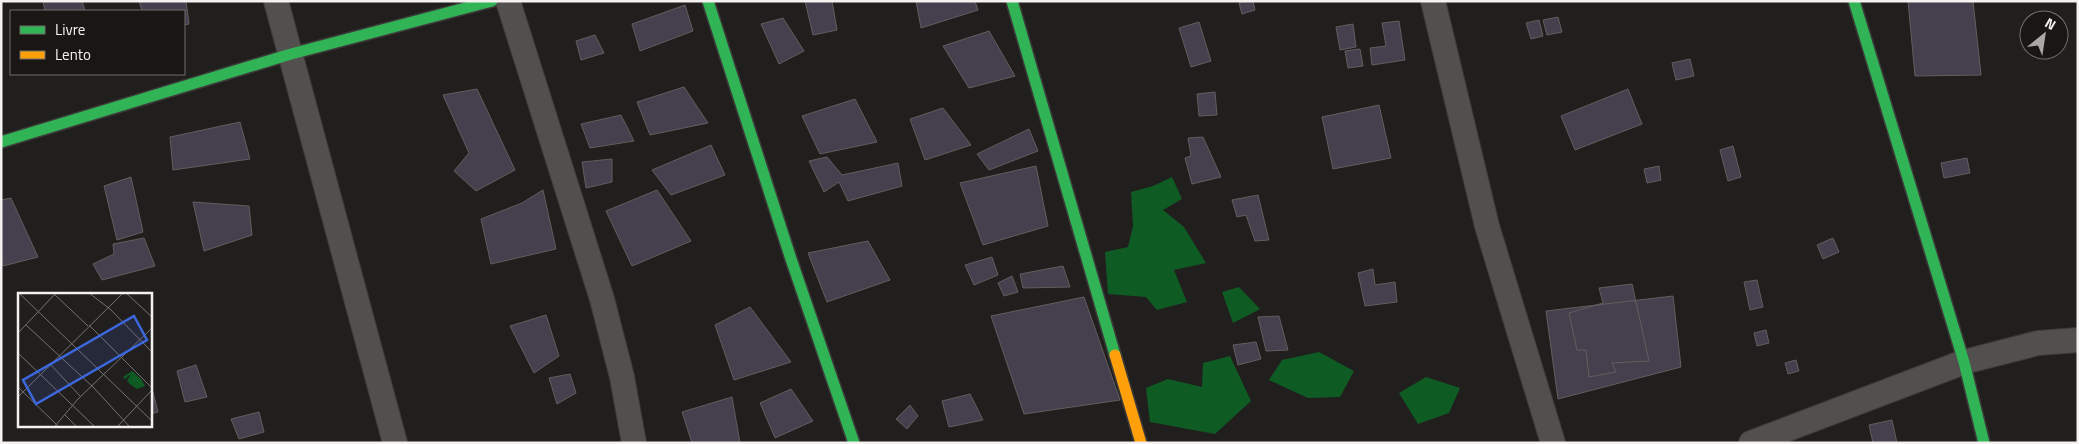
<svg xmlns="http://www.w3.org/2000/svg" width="2079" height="444" viewBox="0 0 2079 444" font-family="'Titillium Web',sans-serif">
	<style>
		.forest { fill: #0f5b24 }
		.building { fill: #44404e; stroke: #605f5e }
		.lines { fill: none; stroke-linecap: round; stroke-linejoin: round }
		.street-casing { stroke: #3c3b3a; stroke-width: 26 }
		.fast-casing { stroke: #3c3b3a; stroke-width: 14 }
		.slow-casing { stroke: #3c3b3a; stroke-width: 14 }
		.street { stroke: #51504f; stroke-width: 24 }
		.fast { stroke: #30b455; stroke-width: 11 }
		.slow { stroke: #ff9f0a; stroke-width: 11 }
		.inset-road { fill: none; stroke: #757371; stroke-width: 1 }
		.view { fill: #3d67dc; fill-opacity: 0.15; stroke: #3d67dc; stroke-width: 2.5 }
		.inset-edge { fill: none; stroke: #f4f2f0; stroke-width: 2.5 }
	</style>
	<rect width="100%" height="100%" fill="#211f1d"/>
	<path class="forest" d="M1172,177L1182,199L1163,210L1184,227L1206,263L1174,270L1187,302L1157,310L1146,297L1108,294L1105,252L1128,247L1133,226L1131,192L1153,186Z
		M1239,287L1260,309L1233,323L1222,292Z
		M1319,352L1354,371L1340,397L1308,398L1269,380L1282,360Z
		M1230,356L1251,401L1215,434L1150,422L1146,388L1168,379L1202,387L1203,363Z
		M1426,377L1460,388L1449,413L1418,424L1399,393Z"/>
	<path class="building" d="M43,1H82L85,11H45Z
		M139,1H186L189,24L184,25V11H142Z
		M805,1H832L837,30L813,35Z
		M916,1H975L978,10L921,28Z
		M1245,1H1253L1255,10L1242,14L1239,3Z
		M1908,1H1973L1981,75L1915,76Z
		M685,5L693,31L640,51L632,24Z
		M1558,17L1562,32L1547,35L1543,20Z
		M783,18L804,51L779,64L761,24Z
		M1539,20L1543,36L1531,39L1526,23Z
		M1399,21L1405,60L1372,65L1370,48L1386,46L1382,23Z
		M1199,22L1211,61L1191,67L1179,28Z
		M1353,24L1356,47L1340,50L1336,27Z
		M989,31L1015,76L969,88L943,46Z
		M595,35L604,53L581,60L576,41Z
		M1360,49L1363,66L1348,68L1345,51Z
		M1690,59L1694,76L1676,80L1672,63Z
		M684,87L708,123L650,135L637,102Z
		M477,89L515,170L476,191L454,171L469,153L443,95Z
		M1628,89L1642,124L1575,150L1561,116Z
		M1215,92L1217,115L1199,116L1197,94Z
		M855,99L877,142L820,154L802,116Z
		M1379,105L1391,158L1333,169L1322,117Z
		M943,108L971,145L925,160L910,119Z
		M621,115L634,141L590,148L581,124Z
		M240,122L250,159L173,170L170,137Z
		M1029,129L1038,151L989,170L977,154Z
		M1203,137L1221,177L1192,184L1185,158L1191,156L1188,138Z
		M711,145L725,175L671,195L652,170Z
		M1733,146L1741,177L1728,181L1720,150Z
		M827,157L842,175L898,163L902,186L848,201L839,182L824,192L809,161Z
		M1967,158L1970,173L1944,178L1941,163Z
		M612,159V182L586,188L582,162Z
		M1036,166L1048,226L983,245L960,183Z
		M1659,166L1661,180L1647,183L1644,169Z
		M131,177L143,232L117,240L104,186Z
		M543,190L556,249L491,264L481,219L522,203Z
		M657,190L691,241L632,266L606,211Z
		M1258,195L1269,240L1255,241L1246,215L1237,217L1232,200Z
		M11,198L38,257L3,266L1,261V200Z
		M193,202L249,206L252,235L204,251Z
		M144,238L155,266L102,280L93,264L114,254L113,244Z
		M1833,238L1839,252L1823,259L1817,245Z
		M868,241L890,280L827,302L808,253Z
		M992,257L998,275L974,285L965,265Z
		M1063,266L1070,287L1023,288L1020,274Z
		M1373,269L1375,285L1395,282L1397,302L1365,306L1358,273Z
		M1012,276L1018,292L1004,296L998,283Z
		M1757,280L1763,307L1750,310L1744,282Z
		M1632,284L1649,361L1612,363L1616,372L1589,377L1586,350H1577L1569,313L1603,303L1599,288Z
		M1673,296L1681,367L1558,399L1546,311Z
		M1084,297L1120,400L1024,414L991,316Z
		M750,307L791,362L734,380L715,325Z
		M546,315L559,356L534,373L510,326Z
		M1279,316L1288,350L1266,351L1258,317Z
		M1766,330L1769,343L1757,346L1754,333Z
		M1256,342L1261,359L1238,365L1233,345Z
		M1796,360L1799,371L1788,374L1785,363Z
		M196,365L207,397L185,402L177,371Z
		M570,374L576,393L557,404L549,378Z
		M791,389L813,421L775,438L760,403Z
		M153,392L158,412L150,414V393Z
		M970,394L983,420L949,427L942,401Z
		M732,397L740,443H692L682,412Z
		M910,405L918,416L907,429L896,419Z
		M259,412L264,432L239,439L231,419Z
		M1892,420L1897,443H1873L1869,425Z"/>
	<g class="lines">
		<defs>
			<path id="street" d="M276,1L395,443
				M508,1L602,299L622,377L634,443
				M1433,1L1487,226L1553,443
				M1751,443L1964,362L2038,343L2078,340"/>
			<path id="fast" d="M708,1L790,256L854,443
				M1012,1L1115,355
				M1854,1L1964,362L1984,443
				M1,142L291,54L492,1"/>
			<path id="slow" d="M1115,355L1141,443"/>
		</defs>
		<use href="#street" class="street-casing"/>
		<use href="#fast" class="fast-casing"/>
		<use href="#slow" class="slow-casing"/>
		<use href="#street" class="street"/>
		<use href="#fast" class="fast"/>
		<use href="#slow" class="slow"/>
	</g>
	<g transform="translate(18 293)">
		<rect width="134" height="134" fill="#211f1d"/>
		<path d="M114,78L123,86L127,93L119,96L113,92L109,88L113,81L107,86L105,84Z" fill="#0f5b24"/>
		<path class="inset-road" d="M1,0L134,128M35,0L70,33M71,0L92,16L134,59M108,0L134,24M8,32L75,94L111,133M71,32L134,95M0,40L38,0M0,60L76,133M32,71L63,104M0,94L40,133M0,104L105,0M47,122L58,133M37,133L60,106L134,35M100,133L134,97"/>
		<path class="view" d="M116,23L129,47L18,111L5,87Z"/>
		<rect width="134" height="134" class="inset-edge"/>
	</g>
	<rect width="2079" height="444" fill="none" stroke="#f4f2f0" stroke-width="5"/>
	<rect x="10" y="10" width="175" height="65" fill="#191613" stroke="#716e6b"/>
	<rect x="20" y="26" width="25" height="8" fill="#30b455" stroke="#716e6b"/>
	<text x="55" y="35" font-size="15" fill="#f4f2f0">Livre</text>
	<rect x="20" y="51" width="25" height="8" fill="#ff9f0a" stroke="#716e6b"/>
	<text x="55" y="60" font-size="15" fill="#f4f2f0">Lento</text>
	<g transform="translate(2044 35) rotate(30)"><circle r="24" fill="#191613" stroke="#716e6b"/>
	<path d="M0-4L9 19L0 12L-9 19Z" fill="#aaa8a6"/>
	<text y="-8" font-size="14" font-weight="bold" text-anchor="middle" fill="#f4f2f0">N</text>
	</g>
</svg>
